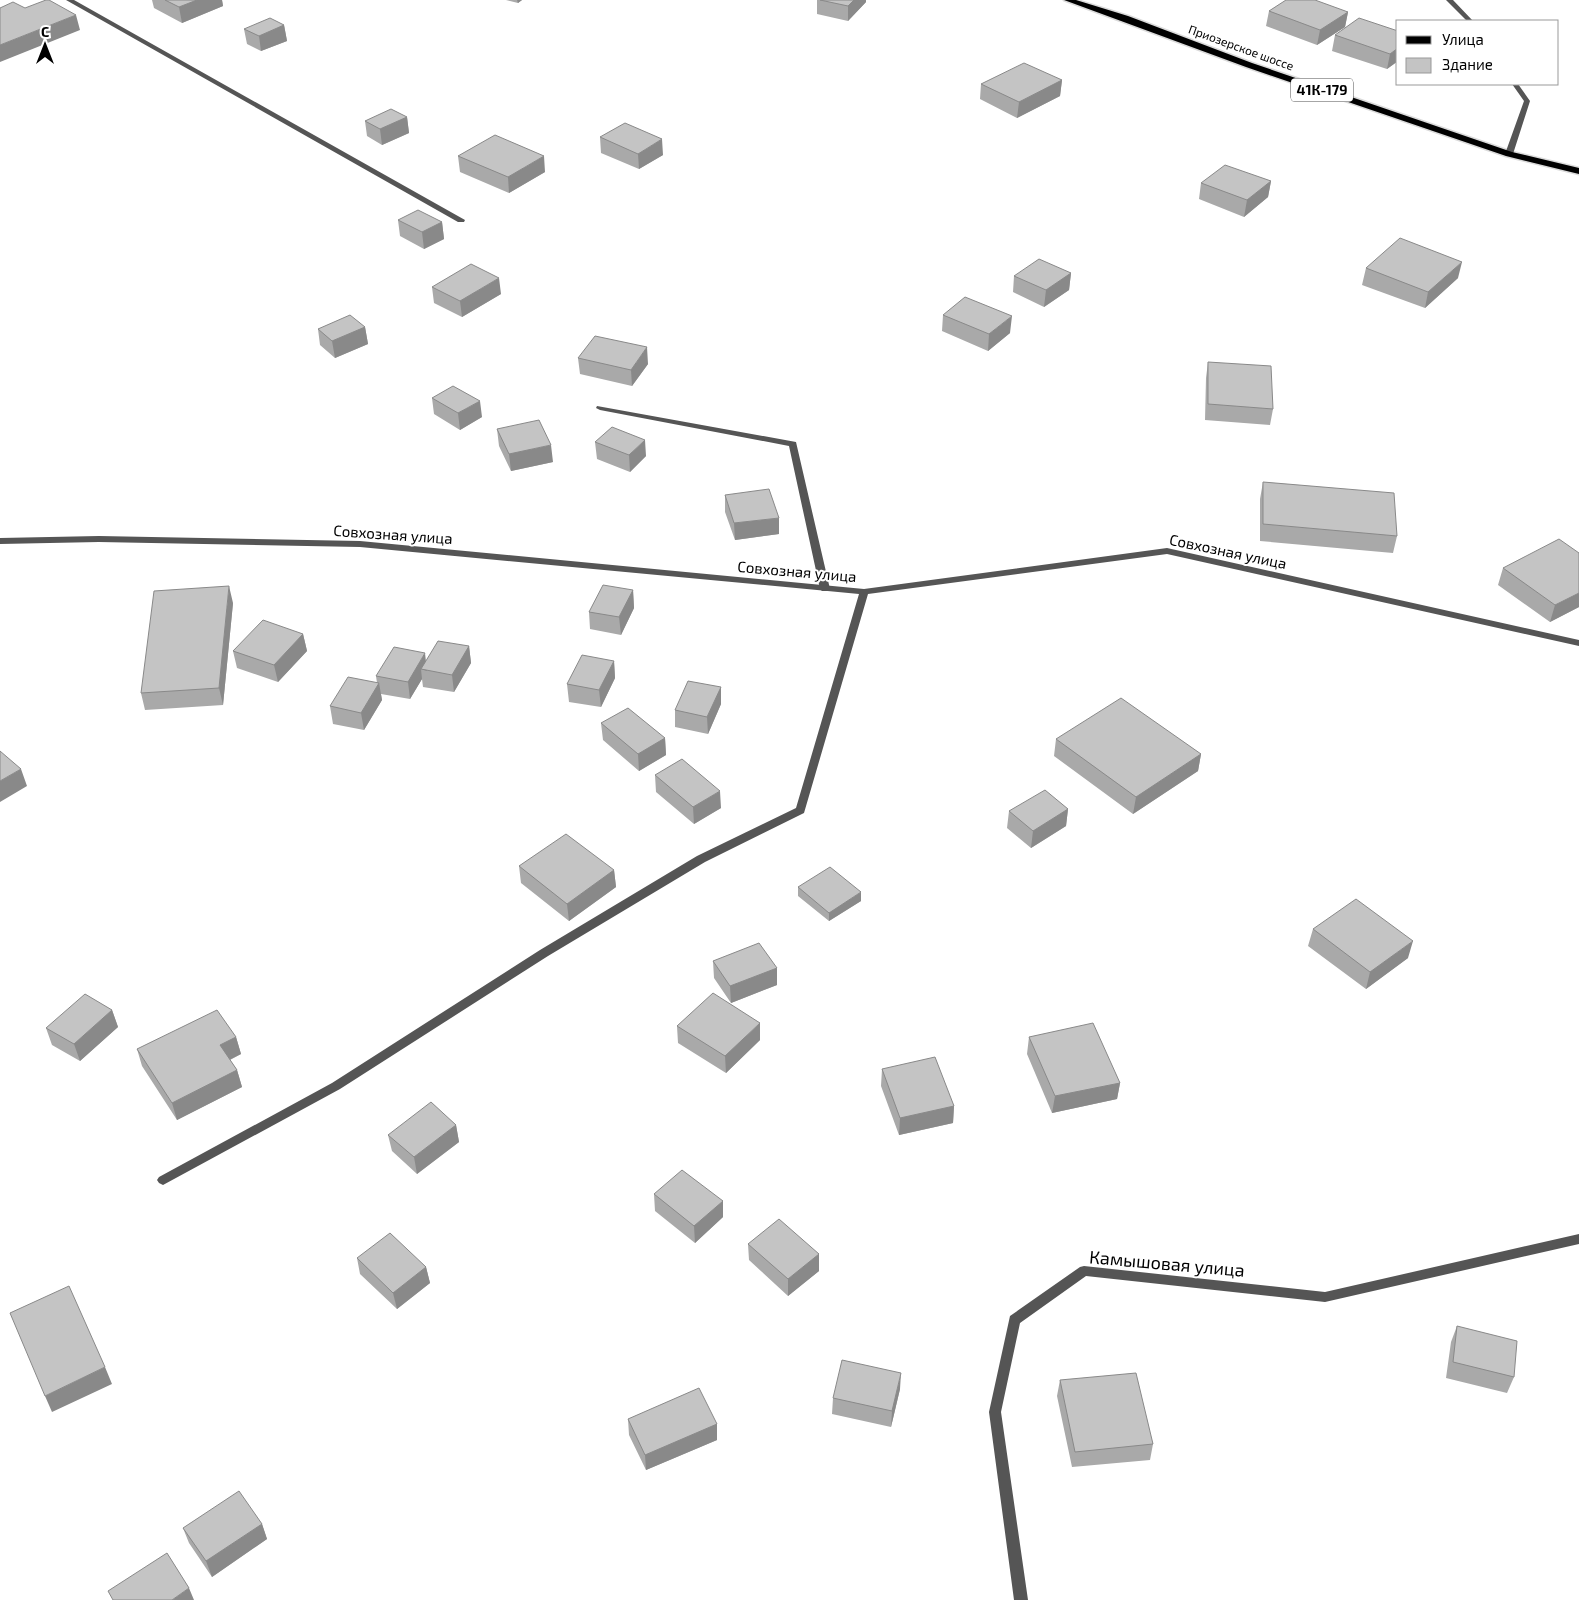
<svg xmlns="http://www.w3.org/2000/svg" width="1579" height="1600" viewBox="0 0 1579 1600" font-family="'Exo 2',sans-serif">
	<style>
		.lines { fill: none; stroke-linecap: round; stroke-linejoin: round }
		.primary-casing { stroke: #dbdbdb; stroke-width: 3 }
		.service { fill: #555; fill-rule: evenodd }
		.minor { fill: #555; fill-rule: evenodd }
		.primary { fill: #000; fill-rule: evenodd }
		.wall { fill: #a9a9a9 }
		.shaded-wall { fill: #898989 }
		.building { fill: #c4c4c4; stroke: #898989 }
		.labels { text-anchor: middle; stroke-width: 4; stroke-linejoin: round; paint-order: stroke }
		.far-street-label { font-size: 12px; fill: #000; stroke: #fff }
		.shield { fill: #fff; stroke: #4c4c4c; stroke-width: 1 }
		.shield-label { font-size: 14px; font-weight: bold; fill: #000 }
		.street-label { font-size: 15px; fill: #000; stroke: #fff }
		.near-street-label { font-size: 18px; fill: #000; stroke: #fff }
	</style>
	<rect width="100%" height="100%" fill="#fff"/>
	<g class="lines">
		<defs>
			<path id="primary" d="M1064,0H1076L1128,16L1252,63L1512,152L1579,168V174L1506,156L1246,67Z"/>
		</defs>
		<use href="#primary" class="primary-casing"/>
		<path class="service" d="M597,406L796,442L830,589L828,591H822L820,589L789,446L600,410L596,408Z"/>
		<path class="minor" d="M66,0H74L465,220L464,222H458Z
			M1446,0H1453L1473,21H1467Z
			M1512,84H1518L1530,101L1513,154L1509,156L1505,154L1524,101Z
			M99,536L360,541L864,589L1167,548L1579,640V646L1167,554L868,594L804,813L705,862L548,956L340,1089L163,1185L159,1183L157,1180L159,1177L332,1083L540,950L697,856L796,808L859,594L360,547L99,542L0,544V538Z
			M1579,1234V1244L1325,1302L1086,1276L1020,1323L1001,1412L1028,1600H1014L989,1412L1010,1316L1080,1267L1084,1266L1325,1292Z"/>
		<use href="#primary" class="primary"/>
	</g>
	<path class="wall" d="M152,0H222L223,6L182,23L154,8Z
		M506,0H522L518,3Z
		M817,0H866V2L848,21L817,14Z
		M1269,11L1348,12L1345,27L1317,45L1266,26Z
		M284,25L287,41L261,51L247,44L244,29Z
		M1398,31V61L1387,69L1332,51L1335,35Z
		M1062,80L1060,96L1017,118L980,99L981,84Z
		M407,117L409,133L382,145L367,136L365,121Z
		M600,137L663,155L639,169L601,153Z
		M458,156L545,172L509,193L460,172Z
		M1271,181L1268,197L1244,217L1199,199L1201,183Z
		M398,220L442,222L444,239L424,249L400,236Z
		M1366,268L1458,278L1425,308L1362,285Z
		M1071,273L1069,290L1044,307L1013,292L1014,276Z
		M432,287L501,294L462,317L434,303Z
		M943,315L1010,333L988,351L942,331Z
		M365,327L368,344L335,358L320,345L318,329Z
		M578,358L648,364L632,386L580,374Z
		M1208,362L1273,409L1270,425L1205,420L1206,378Z
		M432,398L482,417L460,430L434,414Z
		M497,429L553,462L511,471L499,446Z
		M595,442L646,456L630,472L597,459Z
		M1263,482L1397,536L1393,553L1260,541V499Z
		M725,495L779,518V534L735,540L725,512Z
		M1579,553V607L1550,622L1498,585L1503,568Z
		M633,590L634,608L621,635L590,629L589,612Z
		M233,603L223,705L145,710L141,693Z
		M303,634L307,651L278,682L237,668L233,651Z
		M469,646L471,663L454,692L423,687L422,679L410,699L381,694L382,700L364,730L333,724L330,706L377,683L376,676L426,661Z
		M614,661L615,678L601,707L569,702L567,684Z
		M721,687V704L708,734L675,727V710Z
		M601,723L665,738L666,755L639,771L603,740Z
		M1056,739L1201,754L1198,771L1133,814L1054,756Z
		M655,775L721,808L694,824L656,792Z
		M1068,809L1066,826L1031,848L1007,828L1009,811Z
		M519,866L614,870L616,887L569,921L521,883Z
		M798,887L861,901L829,921L798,896Z
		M1313,929L1408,958L1366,989L1308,946Z
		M713,961L777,968V985L731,1003L714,978Z
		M112,1010L118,1027L80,1061L52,1045L46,1028Z
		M677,1026L760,1040L726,1073L678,1043Z
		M236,1037L241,1054L230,1060L237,1070L242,1087L177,1120L142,1066L137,1049Z
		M1029,1037L1120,1083L1117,1099L1052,1113L1027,1054Z
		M882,1069L954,1106L953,1123L899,1135L881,1086Z
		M456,1125L459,1142L417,1174L392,1151L388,1135Z
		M654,1194L723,1201V1217L695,1243L655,1211Z
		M748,1244L819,1254V1271L788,1296L749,1260Z
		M357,1258L426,1267L430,1283L397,1309L360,1274Z
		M1457,1326L1514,1377L1507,1393L1446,1378L1451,1342Z
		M1060,1380L1153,1444L1150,1460L1072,1467L1057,1396Z
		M900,1389L891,1427L832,1414L833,1398Z
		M628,1419L717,1424V1440L646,1470L629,1435Z
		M262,1524L267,1539L212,1577L189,1543L183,1528Z"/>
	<path class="shaded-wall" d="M197,0H222L223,6L182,23L179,7Z
		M517,0H522L518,3Z
		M854,0H866V2L848,21V6Z
		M1348,12L1345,27L1317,45L1320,30Z
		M76,15L80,30L0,62V45Z
		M284,25L287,41L261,51L259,36Z
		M1398,48V61L1387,69L1390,54Z
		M1062,80L1060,96L1017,118L1019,102Z
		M407,117L409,133L382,145L380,129Z
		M662,139L663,155L639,169L638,154Z
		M544,156L545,172L509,193L508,177Z
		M1271,181L1268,197L1244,217L1247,200Z
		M442,222L444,239L424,249L422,232Z
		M1462,262L1458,278L1425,308L1428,292Z
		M1071,273L1069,290L1044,307L1046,290Z
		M499,278L501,294L462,317L460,301Z
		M1012,316L1010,333L988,351L989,334Z
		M365,327L368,344L335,358L332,341Z
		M647,347L648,364L632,386L631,370Z
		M480,401L482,417L460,430L458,413Z
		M645,440L646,456L630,472L629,455Z
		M551,445L553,462L511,471L509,454Z
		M779,518V534L735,540L734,523Z
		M229,586L233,603L223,705L219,688Z
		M633,590L634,608L621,635L619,617Z
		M1579,593V607L1550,622L1555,605Z
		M303,634L307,651L278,682L274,665Z
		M469,646L471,663L454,692L452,675Z
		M425,653L427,671L421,669L422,679L410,699L408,682Z
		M614,661L615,678L601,707L599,690Z
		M379,683L382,700L364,730L361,713Z
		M721,687V704L708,734L707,717Z
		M665,738L666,755L639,771L638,754Z
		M1201,754L1198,771L1133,814L1136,797Z
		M21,769L27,786L0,802V781Z
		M720,791L721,808L694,824L693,807Z
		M1068,809L1066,826L1031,848L1033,831Z
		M614,870L616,887L569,921L567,904Z
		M861,892V901L829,921V913Z
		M1413,941L1408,958L1366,989L1370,972Z
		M777,968V985L731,1003L730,986Z
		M112,1010L118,1027L80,1061L74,1044Z
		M760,1023V1040L726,1073L725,1056Z
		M236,1037L241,1054L225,1062L220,1045Z
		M237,1070L242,1087L177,1120L172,1103Z
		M1120,1083L1117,1099L1052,1113L1055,1096Z
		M954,1106L953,1123L899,1135L900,1118Z
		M456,1125L459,1142L417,1174L414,1157Z
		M723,1201V1217L695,1243L694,1226Z
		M819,1254V1271L788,1296V1279Z
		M426,1267L430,1283L397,1309L393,1293Z
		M105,1367L112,1384L52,1412L45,1396Z
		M901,1373L900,1389L891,1427L892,1411Z
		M717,1424V1440L646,1470L645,1455Z
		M262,1524L267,1539L212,1577L206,1561Z
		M189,1588L194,1600H172Z"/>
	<path class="building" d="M46,0H49L76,15L0,45V8L13,2L25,8Z
		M165,0H197L179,7Z
		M820,0H854L848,6Z
		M1286,0H1315L1348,12L1320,30L1269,11Z
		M270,18L284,25L259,36L244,29Z
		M1359,18L1398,31V48L1390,54L1335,35Z
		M1024,63L1062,80L1019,102L981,84Z
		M391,109L407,117L380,129L365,121Z
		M625,123L662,139L638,154L600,137Z
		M495,135L544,156L508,177L458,156Z
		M1225,165L1271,181L1247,200L1201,183Z
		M418,210L442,222L422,232L398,220Z
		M1400,238L1462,262L1428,292L1366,268Z
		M1039,259L1071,273L1046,290L1014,276Z
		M471,264L499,278L460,301L432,287Z
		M965,297L1012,316L989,334L943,315Z
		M350,315L365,327L332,341L318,329Z
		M595,336L647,347L631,370L578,358Z
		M1208,362L1271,366L1273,409L1208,404Z
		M453,386L480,401L458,413L432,398Z
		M539,420L551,445L509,454L497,429Z
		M612,427L645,440L629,455L595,442Z
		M1263,482L1394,493L1397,536L1263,524Z
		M769,489L779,518L734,523L725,495Z
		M1559,539L1579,553V593L1555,605L1503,568Z
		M603,585L633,590L619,617L589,612Z
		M229,586L219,688L141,693L154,591Z
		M263,620L303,634L274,665L233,651Z
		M438,641L469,646L452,675L421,669Z
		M394,647L425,653L408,682L376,676Z
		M582,655L614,661L599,690L567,684Z
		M348,677L379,683L361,713L330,706Z
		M688,681L721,687L707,717L675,710Z
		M1121,698L1201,754L1136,797L1056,739Z
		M628,708L665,738L638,754L601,723Z
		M0,751L21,769L0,781Z
		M682,759L720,791L693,807L655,775Z
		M1045,790L1068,809L1033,831L1009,811Z
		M566,834L614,870L567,904L519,866Z
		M830,867L861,892L829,913L798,887Z
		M1356,899L1413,941L1370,972L1313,929Z
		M759,943L777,968L730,986L713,961Z
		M713,993L760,1023L725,1056L677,1026Z
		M85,994L112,1010L74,1044L46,1028Z
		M217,1010L236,1037L220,1045L237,1070L172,1103L137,1049Z
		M1093,1023L1120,1083L1055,1096L1029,1037Z
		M935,1057L954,1106L900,1118L882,1069Z
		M431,1102L456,1125L414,1157L388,1135Z
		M682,1170L723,1201L694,1226L654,1194Z
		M779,1219L819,1254L788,1279L748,1244Z
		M390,1233L426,1267L393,1293L357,1258Z
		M69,1286L105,1367L45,1396L10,1313Z
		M1457,1326L1517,1341L1514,1377L1453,1362Z
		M842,1360L901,1373L892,1411L833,1398Z
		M1136,1373L1153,1444L1075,1452L1060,1380Z
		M699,1388L717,1424L645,1455L628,1419Z
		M239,1491L262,1524L206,1561L183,1528Z
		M167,1553L189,1588L172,1600H113L108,1591Z"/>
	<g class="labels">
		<g class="far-street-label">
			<text transform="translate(1241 48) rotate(20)" y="4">Приозерское шоссе</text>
		</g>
		<rect class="shield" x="1291" y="78.5" width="62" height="23" rx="4"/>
		<g class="shield-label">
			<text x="1322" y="95">41К-179</text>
		</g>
		<g class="street-label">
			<text transform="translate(393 535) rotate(4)" y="5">Совхозная улица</text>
			<text transform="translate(1228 552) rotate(12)" y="5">Совхозная улица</text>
			<text transform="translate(797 572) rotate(5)" y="5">Совхозная улица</text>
		</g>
		<g class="near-street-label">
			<text transform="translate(1167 1264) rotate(5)" y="6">Камышовая улица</text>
		</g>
	</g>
	<rect x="1396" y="20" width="162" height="65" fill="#ffffff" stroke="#999999"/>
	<rect x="1406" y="36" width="25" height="8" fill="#000000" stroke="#999999"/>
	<text x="1442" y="45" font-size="15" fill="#000000">Улица</text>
	<rect x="1406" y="58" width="25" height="15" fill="#c4c4c4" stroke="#999999"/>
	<text x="1442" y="70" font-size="15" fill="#000000">Здание</text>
	<g transform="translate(45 45)" stroke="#ffffff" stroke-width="4" paint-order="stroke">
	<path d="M0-4L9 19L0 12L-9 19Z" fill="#000000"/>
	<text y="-8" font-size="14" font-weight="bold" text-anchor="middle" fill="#000000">С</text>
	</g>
</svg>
